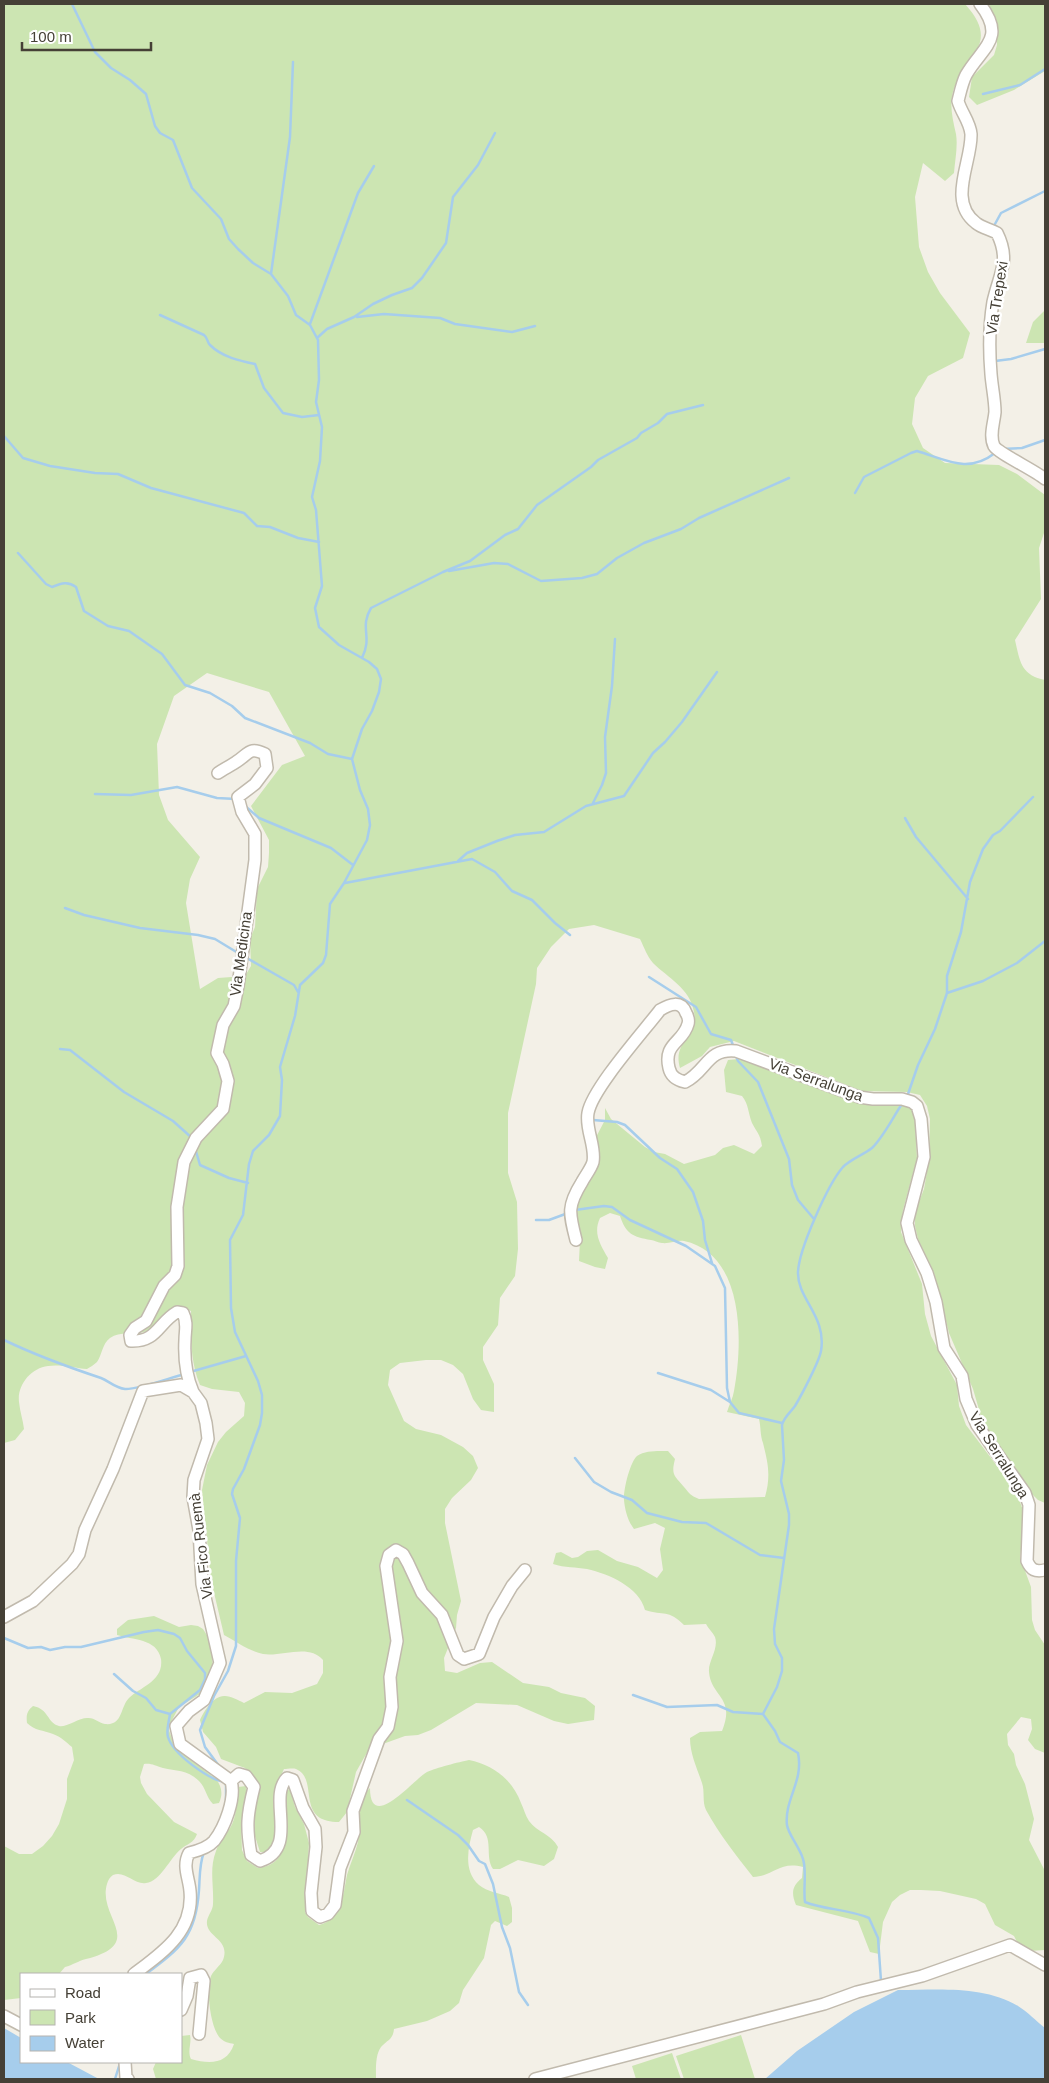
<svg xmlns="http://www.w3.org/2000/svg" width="1049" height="2083" viewBox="0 0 1049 2083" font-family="Helvetica,sans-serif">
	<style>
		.green { fill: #cce5b2; fill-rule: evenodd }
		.water { fill: #a6cdec }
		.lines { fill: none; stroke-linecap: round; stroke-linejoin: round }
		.stream { stroke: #a6cdec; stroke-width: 2.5 }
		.minor-casing { stroke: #c1baad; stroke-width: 14 }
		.minor { stroke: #fff; stroke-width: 11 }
		.labels { text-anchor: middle; stroke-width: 5; stroke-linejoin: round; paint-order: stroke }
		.street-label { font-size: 15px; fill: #454036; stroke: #fff }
	</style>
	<rect width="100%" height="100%" fill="#f3f0e7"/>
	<path class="green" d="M4,4H965C1004,47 960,56 952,96C950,108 953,121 956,134C958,146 955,160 954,173L945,181L923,163L915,197L919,247L928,272L940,293L970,333L963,358L928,376L915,398L912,424L923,448L945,463L999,465L1017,474L1045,495V530L1039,548L1041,599L1015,640C1020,662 1021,675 1045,680V1503L1038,1500L1029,1491L982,1420L973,1389L949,1333L934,1273L918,1239L915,1226V1212L924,1189L929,1160L930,1119L927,1106L920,1095L907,1092L862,1091L734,1041L710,1047L702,1056L680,1068C672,1041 699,1037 694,1012C690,988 668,978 653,963C647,956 644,947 640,939L594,925L569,929L551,947L537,968L536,984L508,1113V1173L517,1202L518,1249L515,1276L500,1298L498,1325L483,1347V1360L494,1384V1412L481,1410L473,1399L463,1374L453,1365L441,1360H426L400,1363L390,1370L388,1385L404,1421L416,1429L441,1435L463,1447L473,1456L478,1468L471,1480L452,1498L445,1509V1523L461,1601L457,1615L456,1628L444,1658L445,1671L457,1673L480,1663L492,1662L523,1683L549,1687L561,1693L585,1698L595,1706L594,1720L568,1724L554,1721L517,1705L476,1703L431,1730L418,1735L405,1736L369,1749L356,1772L347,1812L339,1822C294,1822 320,1779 296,1769C293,1768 287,1769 284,1769C281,1775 278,1782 277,1788C274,1809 281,1835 267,1852H260L254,1833L256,1783L245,1768L221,1759L216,1747L203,1732L200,1720C204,1711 214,1695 225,1696C231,1696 238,1700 244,1703L265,1692L292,1693L317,1684L323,1673V1660C309,1643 282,1657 263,1654C249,1651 237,1642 224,1635L211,1580L202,1490L207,1465L218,1442L226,1432L244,1416L245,1403L239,1392L212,1389L200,1385C190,1361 191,1337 191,1311L178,1306C165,1311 158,1327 144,1332C134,1335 120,1331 110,1338C102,1344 102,1355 97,1362C94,1365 90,1367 87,1369C75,1368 60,1364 48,1366C31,1368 17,1385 19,1402C20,1412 23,1420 24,1429L15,1440L4,1443ZM207,673L269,692L305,756L282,765L251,806L269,840V853L268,867L257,889L255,927L250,939L251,966L245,976L218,978L200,989L186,903L190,879L200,857L168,820L159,795L157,744L174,696Z
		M989,4H1045V71L1014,90L977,105L969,97L972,77L994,55L997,45V33Z
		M1045,310V343H1026L1033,322Z
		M739,1059L908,1106L913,1111L915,1120L917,1158L903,1210L901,1232L922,1284L925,1314L931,1336L957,1385L959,1406L966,1425L1016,1491L1024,1513L1023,1535L1020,1557L1031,1587L1032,1620L1035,1630L1045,1645V1753L1035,1749L1028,1740L1032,1729L1031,1719L1021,1717L1007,1734L1008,1745L1014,1754L1016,1765L1025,1784L1034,1819L1029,1840L1045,1871V1950L1029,1951L1019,1946L1014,1936L995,1925L985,1904L976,1899L940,1891L921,1890H910L900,1895L892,1902L883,1922L879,1954L870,1952L858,1921L796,1905C791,1893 792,1886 802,1878L803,1867C778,1861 775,1876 753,1877C736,1855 719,1834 706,1810C702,1802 705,1791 702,1783C697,1768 690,1754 690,1738L700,1732L722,1731C736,1697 711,1697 709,1672C708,1661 719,1649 715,1637C713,1633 708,1628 706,1624L684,1625C668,1609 664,1616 645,1610C639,1587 609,1574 587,1569C576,1567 565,1568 553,1564L556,1553L561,1552L572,1558L578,1557L587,1551L598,1550L617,1561L638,1567L657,1578L663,1570L660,1549L665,1528L655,1523L634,1529C628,1521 625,1511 624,1500C623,1491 630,1462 637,1456C646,1450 658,1451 668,1451L675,1459C671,1475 674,1475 684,1487C689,1493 691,1496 699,1499L765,1497C771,1476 768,1463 763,1443C760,1435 761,1427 759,1419L727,1412C729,1405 733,1398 734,1391C743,1343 745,1254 684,1241C677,1240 669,1244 662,1243C658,1243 654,1240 651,1240C633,1237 626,1234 620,1216L610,1213L600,1218C593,1233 600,1244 608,1258L605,1269L595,1267L579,1261L580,1240L576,1226L575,1202L595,1139L605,1120V1108L611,1119L645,1147L654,1152L665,1154L684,1164L715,1155L723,1148L734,1145L754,1154L762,1146C760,1133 757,1133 752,1123C748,1113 749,1105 742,1096L726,1092L724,1070L728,1060Z
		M154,1616L179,1627L191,1625L198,1626L203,1629L210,1640L213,1666L200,1694L179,1707L170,1724L169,1730L175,1748L216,1779C222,1787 223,1794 219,1803L213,1804C206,1797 206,1788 199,1781C188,1770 176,1771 163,1768C155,1766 152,1763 144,1764L140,1777L141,1783L147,1794L174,1822L197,1834C194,1843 187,1844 181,1849C169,1859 161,1881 146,1883C134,1885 125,1870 113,1875C110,1877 108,1880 107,1884C97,1917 148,1943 86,1959C78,1961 73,1965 65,1967L59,1974H21V1998L4,2000V1846L19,1854H32L43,1846L52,1836L59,1824L67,1799V1779L74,1760L72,1747C66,1742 61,1737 53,1734C43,1730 35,1731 27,1723C26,1715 27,1711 33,1706C49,1709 47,1723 59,1726C65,1728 79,1718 87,1718C94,1717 99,1723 105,1724C123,1726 120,1707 129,1698C140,1687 164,1681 161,1659C157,1638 132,1640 117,1635V1629L128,1620Z
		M469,1760C493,1765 512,1779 521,1803C524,1809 525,1815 529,1821C537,1832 551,1834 558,1847L554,1859L544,1866L518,1860L500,1869H493C484,1856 495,1837 479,1827L473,1830C468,1848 463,1871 479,1885C487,1892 500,1893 509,1897L512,1908V1922L507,1926L495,1921L491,1925L484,1958L463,1990L459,2003L450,2011L427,2021L394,2029C393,2040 387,2040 381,2047C375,2055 376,2070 376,2079H156L153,2069L156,2062H181V2036L190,2035C192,2043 187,2051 191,2059C209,2064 227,2065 234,2044C229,2043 224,2042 220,2038C210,2027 206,1989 211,1976C214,1970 220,1966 223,1960C231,1939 205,1937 207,1921C208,1915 213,1910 213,1904C214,1885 209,1869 216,1851C219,1842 225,1836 230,1828C237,1817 237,1800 238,1787L246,1786L247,1793L241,1824L242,1850L247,1861L258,1868C294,1865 286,1821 285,1795L287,1790L290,1789L295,1807L304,1824L309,1843L305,1912L308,1917L319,1925C342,1919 343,1895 347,1875C350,1864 355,1854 358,1842C361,1824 355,1802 370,1788C370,1834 415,1778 427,1772C436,1768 459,1762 469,1760Z
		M741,2035L755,2079H684L676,2056Z
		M672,2053L681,2079H636L632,2066Z"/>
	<path class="water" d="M898,1990C937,1990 983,1985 1018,2006C1028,2012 1036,2021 1045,2028V2079H765L797,2051L854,2012Z
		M4,2028L21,2038V2062H67L99,2079H4Z"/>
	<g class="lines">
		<path class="stream" d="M72,4L95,52L111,68L130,80L146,94L155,126L160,133L173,140L192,188L221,219L229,239L238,249L253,263L271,274L288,296L296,315L310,325L318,340L319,380L316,402L322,427L320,461L312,497L316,510L322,586L315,608L319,627L339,645L369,662L377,669L381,679L379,692L372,711L362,729L352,759L360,790L368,809L370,825L367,840L344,883L330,904L326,955L323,963L300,985L295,1016L280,1067L282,1080L280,1116L269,1135L253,1151L249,1164L243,1215L230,1240L231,1308L235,1332L258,1381L262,1395V1413L260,1425L244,1469L233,1489L232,1494L240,1518L236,1561V1646L228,1671L214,1696L200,1730L205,1747L219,1766
			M983,94L1020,85L1045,69
			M995,224L1001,213L1045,191
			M271,274L290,137L293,62
			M160,315L204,335C208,338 207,342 210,345C222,357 240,361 255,364L264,388L283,413L302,417L319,415
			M357,317L384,314L440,318L455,324L512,332L535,326
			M310,324L358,193L374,166
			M317,338L327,329L354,317L373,304L392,295L412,288L422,278L446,243L453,197L478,165L495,133
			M995,361L1011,359L1045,349
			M4,436L23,458L50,466L95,473L118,474L151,488L244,513L257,526L270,527L298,538L319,542
			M1002,449L1022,448L1045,440
			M855,493L864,477L911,453L917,451C947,460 968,474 995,453
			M18,553L46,584L52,587C62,583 68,581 76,587L84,611L108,626L129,631L162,654L185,685L210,693L232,706L245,718L310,743L328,754L352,759
			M449,571L494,563L508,564L541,581L582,578L597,574L617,558L644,543L681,529L699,518L789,478
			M362,658C373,636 359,628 371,608L443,572L470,561L505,535L518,529L537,505L591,467L598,460L637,438L641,433L658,423L667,414L703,405
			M95,794L131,795L177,787L217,798L236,799
			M593,803L602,785L606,773L605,737L612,686L615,639
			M244,805L259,818L331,848L353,865
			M905,818L916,837L968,899
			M458,861L467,853L497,841L515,835L544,832L586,806L624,796L653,753L665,742L682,722L717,672
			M345,883L472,859L495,872L512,891L532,900L555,923L570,935
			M65,908L84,915L140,928L198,935L215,939L238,953
			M245,957L294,985L298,992
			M649,977L696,1007L711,1034L731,1040L734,1048
			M947,993L983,981L1017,963L1045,941
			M60,1049L70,1050L124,1092L173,1121L192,1138
			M736,1056L738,1061L758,1082L789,1159L792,1185L798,1200L814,1219
			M907,1097L918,1065L935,1029L947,993V976L961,932L970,882L983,849L993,835L1000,831L1033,797
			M593,1120L617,1122L625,1125L660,1158L677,1169L693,1192L703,1221L705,1240L712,1263
			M195,1148L200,1165L229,1178L248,1183
			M575,1210L604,1206L612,1207L630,1220L686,1246L715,1266L725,1288L727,1388L730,1402L739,1413L782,1423
			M536,1220H549L568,1213
			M4,1340C35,1355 68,1367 101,1378C109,1381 115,1388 125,1389C137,1390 172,1377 185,1374
			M190,1372L246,1356
			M658,1373L711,1390L730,1402
			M575,1458L594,1482L611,1492L632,1500L647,1513L682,1522L706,1523L760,1555L784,1558
			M4,1638L28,1648L41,1647L50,1650L65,1647H81L144,1632L158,1630L174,1634L180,1638L187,1651L205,1673V1679L200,1690L170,1714C169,1721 166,1731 168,1737C173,1754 209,1780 225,1782
			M114,1674L133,1691L146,1698L156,1710L170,1714
			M633,1695L667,1707L717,1705L733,1712L763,1714
			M226,1800V1785
			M407,1800L458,1835L468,1845L479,1861L485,1864L493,1884L502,1927L510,1948L519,1992L528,2005
			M146,1974C181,1948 196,1936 199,1890C200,1877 199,1865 204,1852
			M881,1981L878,1938L869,1918C848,1909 825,1910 805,1902C803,1889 807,1871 803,1859C800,1848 788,1834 787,1825C784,1800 804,1781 798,1753L780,1742L775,1731L763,1714L777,1687L782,1671V1658L775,1644L774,1629L789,1525V1514L781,1481L784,1460L782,1425C784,1417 790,1413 795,1406C801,1396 819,1362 821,1351C827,1316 797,1299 798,1272C799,1249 828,1184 843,1167C851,1159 863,1155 872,1148C884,1136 893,1117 902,1104
			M115,2079L120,2063"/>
		<defs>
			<path id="minor" d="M980,4C1007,39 982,47 966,75C962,83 960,93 958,101C961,112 970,122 971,134C972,162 947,201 976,223C982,228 990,229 997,233C1011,261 999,274 993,302C989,326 989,350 991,374C992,387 995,400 995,412C994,423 989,436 994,446C998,453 1036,471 1045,479
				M576,1240C569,1213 567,1206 582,1182C585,1176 591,1169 593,1162C596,1146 585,1129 588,1113C592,1089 644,1031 660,1010C670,1004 681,1000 686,1013C688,1016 689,1021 688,1024C683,1043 663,1043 669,1068C671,1077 677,1080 685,1082C707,1071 707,1048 736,1051L859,1097L873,1099H902L912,1102L917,1106L921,1119L924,1157L907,1223L911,1240L927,1273L936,1302L944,1348L962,1376L966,1399L977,1425L1025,1493L1029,1505L1027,1561C1031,1570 1035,1572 1045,1570
				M193,1392C186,1376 184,1358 185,1340C185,1330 188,1323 183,1313L177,1312C158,1323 157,1342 131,1341L130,1335L135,1328L146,1321L164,1286L175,1275L178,1266L177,1207L184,1162L196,1138L223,1109L228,1081L223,1064L217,1053L223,1025L234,1006L238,986L255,860V834L242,812L238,797L255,784L267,768L265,754C249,746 249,754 236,762C230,766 224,769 218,773
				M4,1617L33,1601L72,1564L79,1554L85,1530L113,1469L143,1391L181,1385L193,1392L201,1403L206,1423L208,1439L194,1480L193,1497L199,1530L202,1584L220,1663L204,1700L189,1711L176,1726L180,1744L231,1781C236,1798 225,1827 214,1841C208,1848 197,1851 189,1853C182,1866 189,1878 190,1891C194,1932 162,1953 134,1974
				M231,1781L239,1774L246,1776L254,1787C247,1815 246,1827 251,1855L260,1861C300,1848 267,1798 287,1778L293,1780L303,1808L315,1829L316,1847L311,1893L312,1911L320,1917L328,1914L335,1905L340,1868L354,1832L353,1811L379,1739L388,1727L392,1707L390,1677L397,1641L386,1566L389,1555L396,1550L403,1554L408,1563L422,1593L442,1615L458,1655L464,1659L479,1654L494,1617L512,1586L525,1570
				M181,2010L187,1996L190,1978L201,1975L204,1981L199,2034
				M4,2016L21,2025
				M125,2062L126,2078L128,2079
				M535,2079L824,2004L857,1992L922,1976L1010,1945L1045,1965"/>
		</defs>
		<use href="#minor" class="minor-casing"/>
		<use href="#minor" class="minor"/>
	</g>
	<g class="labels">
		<g class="street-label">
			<text transform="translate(997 298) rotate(-81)" y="5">Via Trepexi</text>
			<text transform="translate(241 954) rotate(-82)" y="5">Via Medicina</text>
			<text transform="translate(816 1080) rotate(20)" y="5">Via Serralunga</text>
			<text transform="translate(999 1455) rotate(58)" y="5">Via Serralunga</text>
			<text transform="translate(201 1546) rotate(-97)" y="5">Via Fico Ruemà</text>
		</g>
	</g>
	<rect width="1049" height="2083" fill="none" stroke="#454036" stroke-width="10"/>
	<rect x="20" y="1973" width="162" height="90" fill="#ffffff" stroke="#b5b3af"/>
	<rect x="30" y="1989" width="25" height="8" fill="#ffffff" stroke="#b5b3af"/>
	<text x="65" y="1998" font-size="15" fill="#454036">Road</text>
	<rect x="30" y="2010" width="25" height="15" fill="#cce5b2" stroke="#b5b3af"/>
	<text x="65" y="2023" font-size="15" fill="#454036">Park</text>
	<rect x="30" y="2036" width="25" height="15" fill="#a6cdec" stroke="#b5b3af"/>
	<text x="65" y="2048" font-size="15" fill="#454036">Water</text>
	<path d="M22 42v8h129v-8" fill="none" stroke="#454036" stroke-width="2.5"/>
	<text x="30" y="42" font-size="15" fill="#454036" stroke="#ffffff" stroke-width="4" paint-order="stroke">100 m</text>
</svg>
